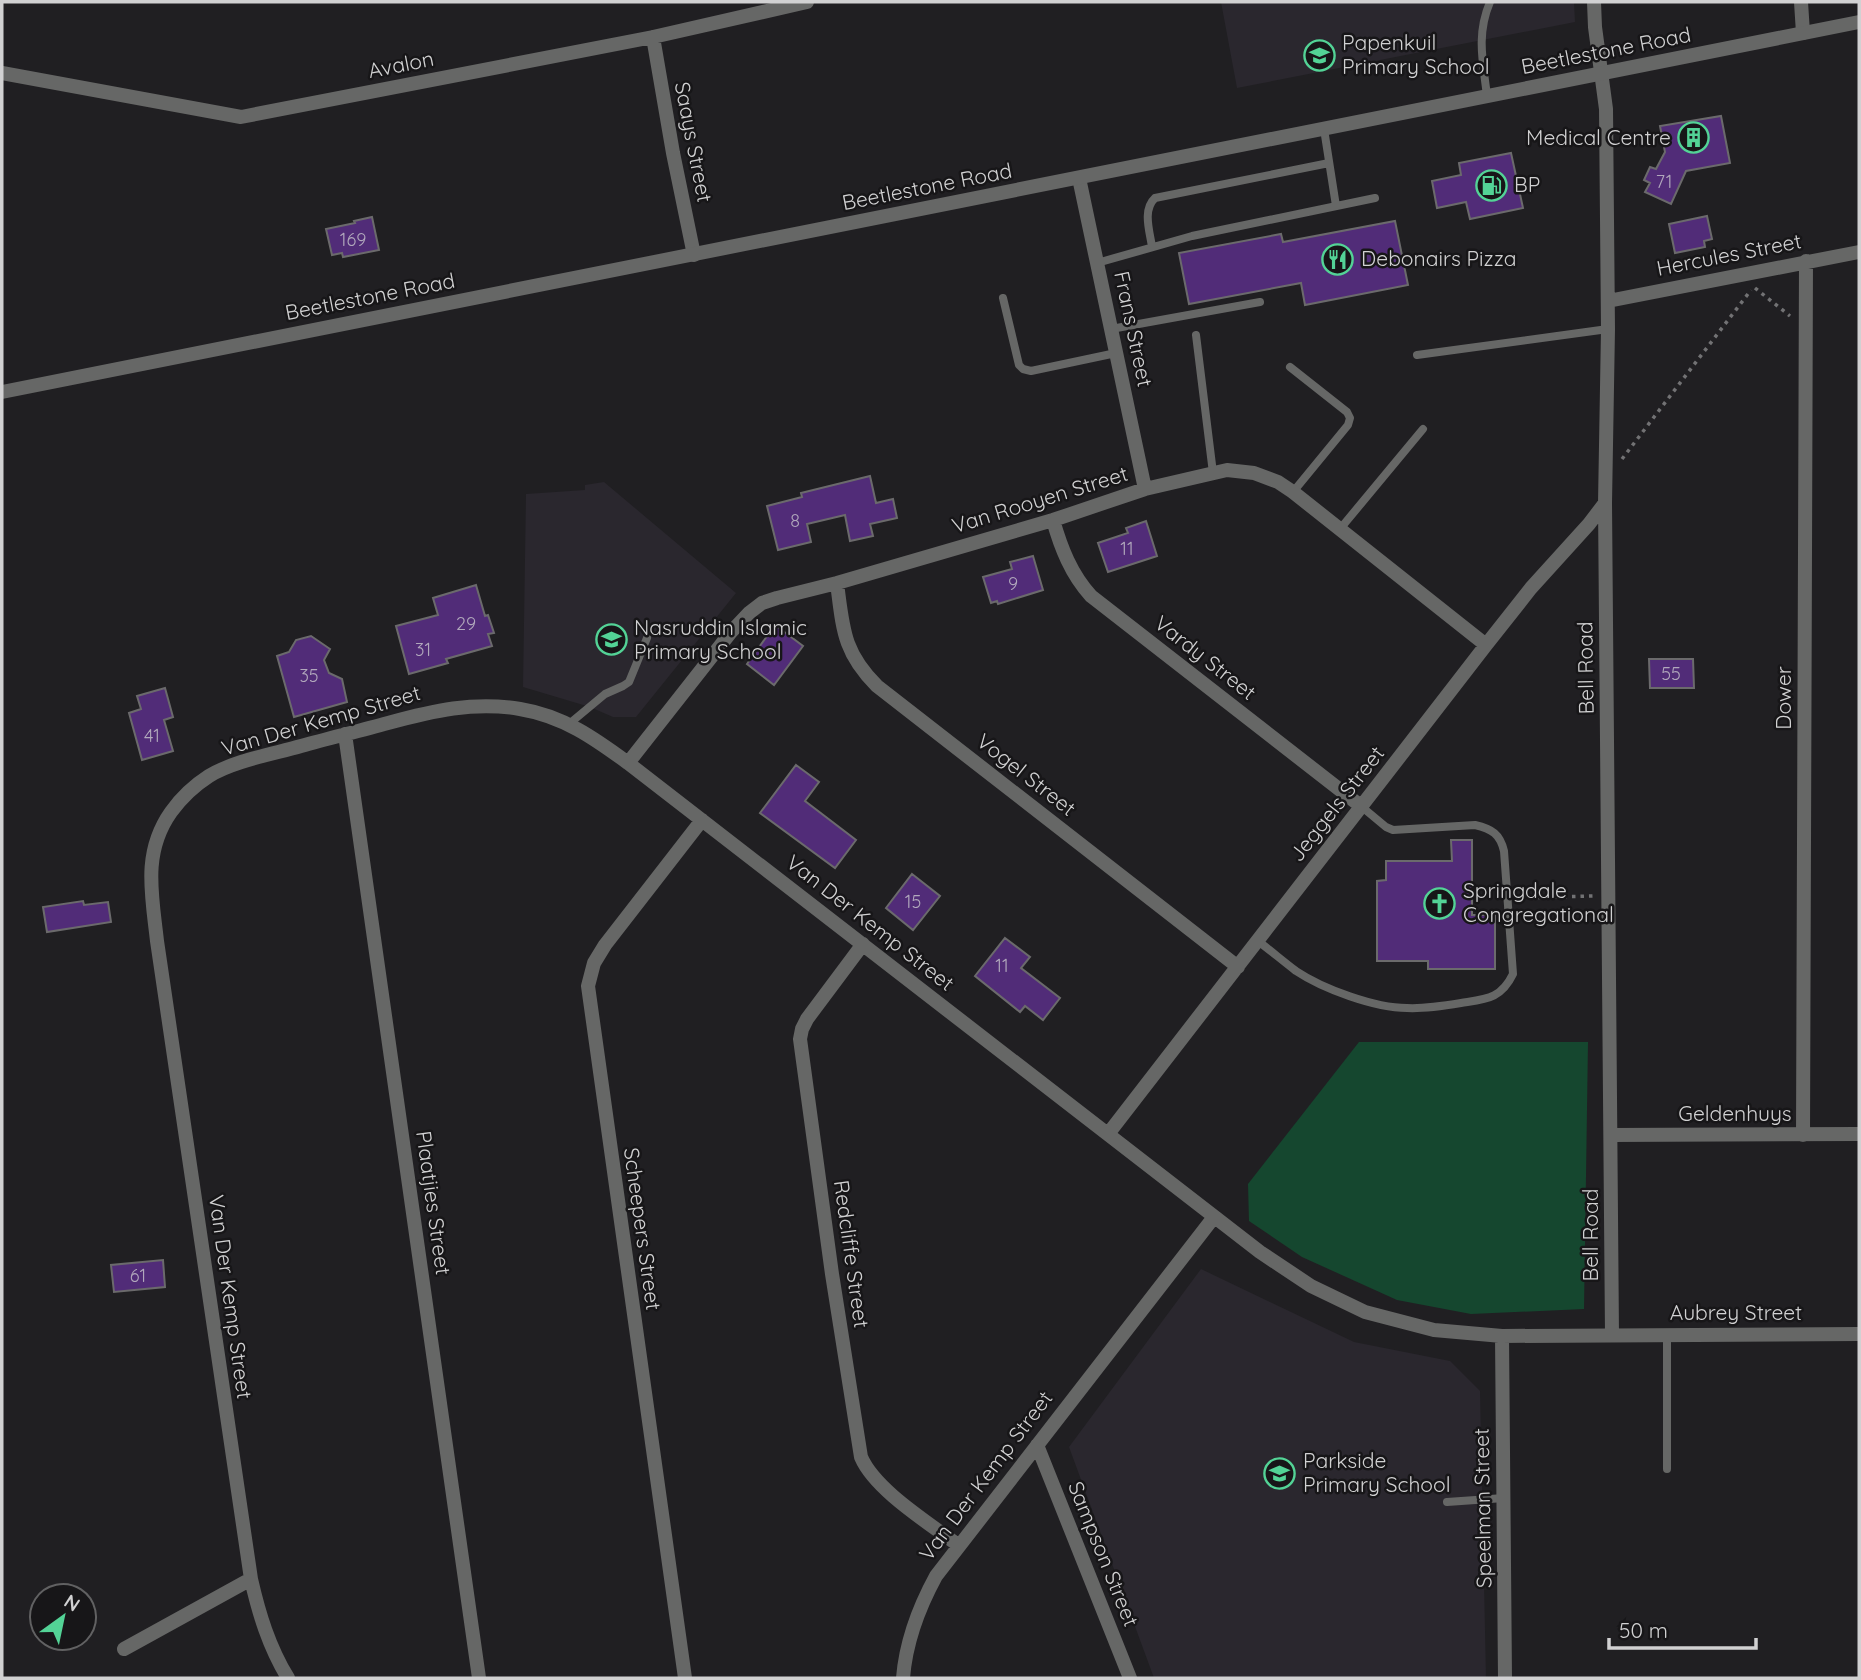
<svg xmlns="http://www.w3.org/2000/svg" width="1861" height="1680" viewBox="0 0 1861 1680" font-family="Quicksand,sans-serif">
	<style>
		.built { fill: #2a272e }
		.green { fill: #15472f }
		.building { fill: #512c78; stroke: #6b6a6c; stroke-width: 2 }
		.lines { fill: none; stroke-linecap: round; stroke-linejoin: round }
		.path { stroke: #727274; stroke-width: 3.5; stroke-dasharray: 3.5 5; stroke-linecap: butt }
		.service { stroke: #666766; stroke-width: 8 }
		.minor { stroke: #666766; stroke-width: 14 }
		.tertiary { stroke: #666766; stroke-width: 14 }
		.labels { text-anchor: middle; stroke-width: 5; stroke-linejoin: round; paint-order: stroke }
		.number-label { font-size: 18px; fill: #b1a8bc }
		.poi-label { font-size: 21px; fill: #d1d1d2; stroke: #171618; text-anchor: start }
		.street-label { font-size: 21px; fill: #d1d1d2; stroke: #171618 }
	</style>
	<rect width="100%" height="100%" fill="#201f22"/>
	<path class="built" d="M1221,2H1574L1575,22L1237,88Z
		M604,482L736,593L636,717H613L590,707L523,687L526,494L585,490V485Z
		M1201,1269L1354,1342L1450,1361L1480,1391L1486,1678H1154L1069,1447Z"/>
	<path class="green" d="M1359,1042H1588L1584,1309L1471,1314L1397,1300L1302,1257L1249,1221L1248,1184Z"/>
	<path class="building" d="M1721,116L1730,163L1686,171L1671,204L1645,192L1650,183L1644,180L1650,167L1656,169L1665,152L1660,126Z
		M1511,153L1523,208L1470,219L1466,202L1437,208L1432,181L1461,175L1459,163Z
		M1707,216L1712,239L1704,241L1705,247L1675,253L1669,224Z
		M372,217L379,250L343,257L342,253L332,255L326,229L355,223L354,221Z
		M1395,221L1408,285L1305,305L1301,283L1189,304L1179,253L1281,234L1283,242Z
		M870,476L876,503L893,499L897,518L870,524L873,536L850,541L845,515L807,524L811,542L778,550L767,506L802,497L801,493Z
		M1146,521L1157,556L1108,572L1098,543L1128,533L1126,528Z
		M1033,556L1043,590L998,604L997,601L991,603L983,577L1012,569L1010,562Z
		M476,585L485,616L488,615L494,633L488,634L492,646L446,659L448,663L409,674L396,626L438,615L433,598Z
		M775,625L803,646L774,685L747,664Z
		M311,636L330,649L324,660L329,673L342,679L347,702L294,717L277,656L289,652L296,640Z
		M1649,659H1693L1694,688H1650Z
		M165,688L173,717L164,720L173,751L142,760L129,713L141,709L137,696Z
		M796,765L819,782L805,801L856,840L835,868L760,813Z
		M1451,840H1472V915H1495V969H1428V961H1377V881L1386,880V861H1452Z
		M912,874L940,896L913,930L886,908Z
		M83,901L84,905L108,902L111,922L47,932L43,907Z
		M1005,938L1030,957L1021,968L1060,998L1043,1020L1025,1006L1020,1012L975,976Z
		M163,1260L165,1287L114,1292L111,1265Z"/>
	<g class="lines">
		<path class="path" d="M1755,288L1790,316
			M1622,459L1751,290
			M1521,898L1593,896"/>
		<path class="service" d="M1487,96C1483,62 1476,35 1490,2
			M1324,129L1336,206
			M1152,247C1150,232 1142,210 1155,198L1329,163
			M1097,263L1192,236L1375,198
			M1003,298L1019,365L1023,369L1031,371L1116,353
			M1111,329L1260,302
			M1196,335L1213,473
			M1417,355L1608,329
			M1290,367L1347,412L1350,418L1348,425L1293,492
			M1340,529L1423,429
			M569,724L605,694L623,686L629,682L647,638
			M1258,941C1271,951 1283,961 1296,971C1323,989 1375,1008 1407,1008C1425,1009 1443,1006 1461,1003C1486,999 1501,999 1513,974L1504,851C1500,834 1492,829 1475,825L1393,830L1386,827L1362,807
			M1667,1469V1334
			M1447,1502L1504,1498"/>
		<path class="minor" d="M1594,2L1595,27L1606,109L1608,329L1605,503L1612,1335
			M1801,2L1803,33
			M653,37L673,153L694,255
			M2,73L241,117L653,37L807,2
			M1079,178L1145,489
			M1608,301L1859,252
			M1053,520C1061,548 1071,574 1091,596L1362,807
			M837,583C843,629 843,652 877,686L1238,967
			M345,734L479,1678
			M628,763L731,632L749,613L762,603L777,598L837,583L1053,520L1145,489L1227,470L1254,473L1278,482L1293,492L1486,645
			M863,944L807,1019L802,1029L800,1039L832,1274L861,1457C875,1490 929,1523 958,1545
			M1108,1134L1486,645L1531,588L1589,524L1605,503
			M1611,1135L1859,1134
			M1803,1135L1806,261
			M1502,1336L1505,1678
			M1037,1445L1130,1678
			M124,1649L251,1579
			M288,1678C269,1647 259,1614 251,1579L157,941C152,895 142,853 171,812C181,798 195,785 209,776C233,761 273,754 301,746C330,738 359,731 388,723C432,711 474,701 520,709C563,716 594,738 628,763L1260,1252L1311,1286L1365,1312L1434,1330L1502,1336L1859,1334
			M685,1678L588,986L594,963L605,945L702,820
			M903,1678C906,1641 918,1609 936,1576L1214,1217"/>
		<path class="tertiary" d="M2,392L1859,22"/>
	</g>
	<defs>
		<symbol id="school-ring" viewBox="-11 -11 22 22"><circle r="9.5" fill="#171618" stroke="#53d396" stroke-width="1.5"/><path d="M0-5L7-2L0 1L-7-2ZM-4 1L0 2.5L4 1V4Q0 6-4 4Z" fill="#53d396"/></symbol>
		<symbol id="building-ring" viewBox="-11 -11 22 22"><circle r="9.5" fill="#171618" stroke="#53d396" stroke-width="1.5"/><path d="M-4-6H4V6H1V3H-1V6H-4ZM-2.5-4.3h1.7v1.8h-1.7ZM.8-4.3h1.7v1.8H.8ZM-2.5-1h1.7V.8h-1.7ZM.8-1h1.7V.8H.8Z" fill="#53d396"/></symbol>
		<symbol id="fuel-ring" viewBox="-11 -11 22 22"><circle r="9.5" fill="#171618" stroke="#53d396" stroke-width="1.5"/><path d="M-5.5-6h7V0h2V4h1.3V-2.5L3-4.5l.8-.8L6-3V5H2.5V1h-1V6h-7ZM-4.2-4.7v3.2H.2V-4.7Z" fill="#53d396"/></symbol>
		<symbol id="restaurant-ring" viewBox="-11 -11 22 22"><circle r="9.5" fill="#171618" stroke="#53d396" stroke-width="1.5"/><path d="M-5-6h1v4h1v-4h1v4h1v-4h1v5L-1.5 .5V6h-2V.5L-5-1ZM5-6V6H3V1.5H1.5Q1.5-4 5-6Z" fill="#53d396"/></symbol>
		<symbol id="church-ring" viewBox="-11 -11 22 22"><circle r="9.5" fill="#171618" stroke="#53d396" stroke-width="1.5"/><path d="M-1.2-6h2.4v3.5h3.3v2.4h-3.3V6h-2.4V-.1h-3.3v-2.4h3.3Z" fill="#53d396"/></symbol>
	</defs>
	<g fill-rule="evenodd">
		<use href="#school-ring" x="1302" y="38" width="35" height="35"/>
		<use href="#building-ring" x="1676" y="120" width="35" height="35"/>
		<use href="#fuel-ring" x="1474" y="168" width="35" height="35"/>
		<use href="#restaurant-ring" x="1320" y="242" width="35" height="35"/>
		<use href="#school-ring" x="594" y="622" width="35" height="35"/>
		<use href="#church-ring" x="1422" y="886" width="35" height="35"/>
		<use href="#school-ring" x="1262" y="1456" width="35" height="35"/>
	</g>
	<g class="labels">
		<g class="number-label">
			<text x="1664" y="188">71</text>
			<text x="353" y="246">169</text>
			<text x="795" y="527">8</text>
			<text x="1127" y="555">11</text>
			<text x="1013" y="590">9</text>
			<text x="466" y="630">29</text>
			<text x="423" y="656">31</text>
			<text x="1671" y="680">55</text>
			<text x="309" y="682">35</text>
			<text x="152" y="742">41</text>
			<text x="913" y="908">15</text>
			<text x="1002" y="972">11</text>
			<text x="138" y="1282">61</text>
		</g>
		<g class="poi-label">
			<text x="1342" y="50">Papenkuil<tspan x="1342" dy="24">Primary School</tspan></text>
			<text x="1671" y="145" text-anchor="end">Medical Centre</text>
			<text x="1514" y="192">BP</text>
			<text x="1361" y="266">Debonairs Pizza</text>
			<text x="634" y="635">Nasruddin Islamic<tspan x="634" dy="24">Primary School</tspan></text>
			<text x="1463" y="898">Springdale<tspan x="1463" dy="24">Congregational</tspan></text>
			<text x="1303" y="1468">Parkside<tspan x="1303" dy="24">Primary School</tspan></text>
		</g>
		<g class="street-label">
			<text transform="translate(1606 51) rotate(-11)" y="7">Beetlestone Road</text>
			<text transform="translate(401 65) rotate(-11)" y="7">Avalon</text>
			<text transform="translate(693 142) rotate(79)" y="7">Saays Street</text>
			<text transform="translate(927 187) rotate(-11)" y="7">Beetlestone Road</text>
			<text transform="translate(1729 255) rotate(-11)" y="7">Hercules Street</text>
			<text transform="translate(370 297) rotate(-11)" y="7">Beetlestone Road</text>
			<text transform="translate(1133 329) rotate(78)" y="7">Frans Street</text>
			<text transform="translate(1040 500) rotate(-17)" y="7">Van Rooyen Street</text>
			<text transform="translate(1205 658) rotate(38)" y="7">Vardy Street</text>
			<text transform="translate(1586 668) rotate(-91)" y="7">Bell Road</text>
			<text transform="translate(1784 698) rotate(-90)" y="7">Dower</text>
			<text transform="translate(321 721) rotate(-16)" y="7">Van Der Kemp Street</text>
			<text transform="translate(1026 775) rotate(38)" y="7">Vogel Street</text>
			<text transform="translate(1337 804) rotate(-52)" y="7">Jeggels Street</text>
			<text transform="translate(870 923) rotate(38)" y="7">Van Der Kemp Street</text>
			<text x="1735" y="1121">Geldenhuys</text>
			<text transform="translate(433 1203) rotate(82)" y="7">Plaatjies Street</text>
			<text transform="translate(642 1229) rotate(82)" y="7">Scheepers Street</text>
			<text transform="translate(1591 1235) rotate(-90)" y="7">Bell Road</text>
			<text transform="translate(851 1254) rotate(82)" y="7">Redcliffe Street</text>
			<text transform="translate(230 1297) rotate(82)" y="7">Van Der Kemp Street</text>
			<text x="1736" y="1320">Aubrey Street</text>
			<text transform="translate(986 1476) rotate(-53)" y="7">Van Der Kemp Street</text>
			<text transform="translate(1483 1508) rotate(-91)" y="7">Speelman Street</text>
			<text transform="translate(1103 1554) rotate(68)" y="7">Sampson Street</text>
		</g>
	</g>
	<rect width="1861" height="1680" fill="none" stroke="#d1d1d2" stroke-width="7"/>
	<g transform="translate(63 1617) rotate(33)"><circle r="33" fill="#171618" stroke="#616162" stroke-width="2"/>
	<path d="M0-5L12 26L0 18L-12 26Z" fill="#53d396"/>
	<text y="-10" font-size="19" font-weight="bold" text-anchor="middle" fill="#d1d1d2">N</text>
	</g>
	<path d="M1609 1638v10h147v-10" fill="none" stroke="#d1d1d2" stroke-width="3.5"/>
	<text x="1619" y="1638" font-size="21" fill="#d1d1d2" stroke="#171618" stroke-width="5" paint-order="stroke">50 m</text>
</svg>
